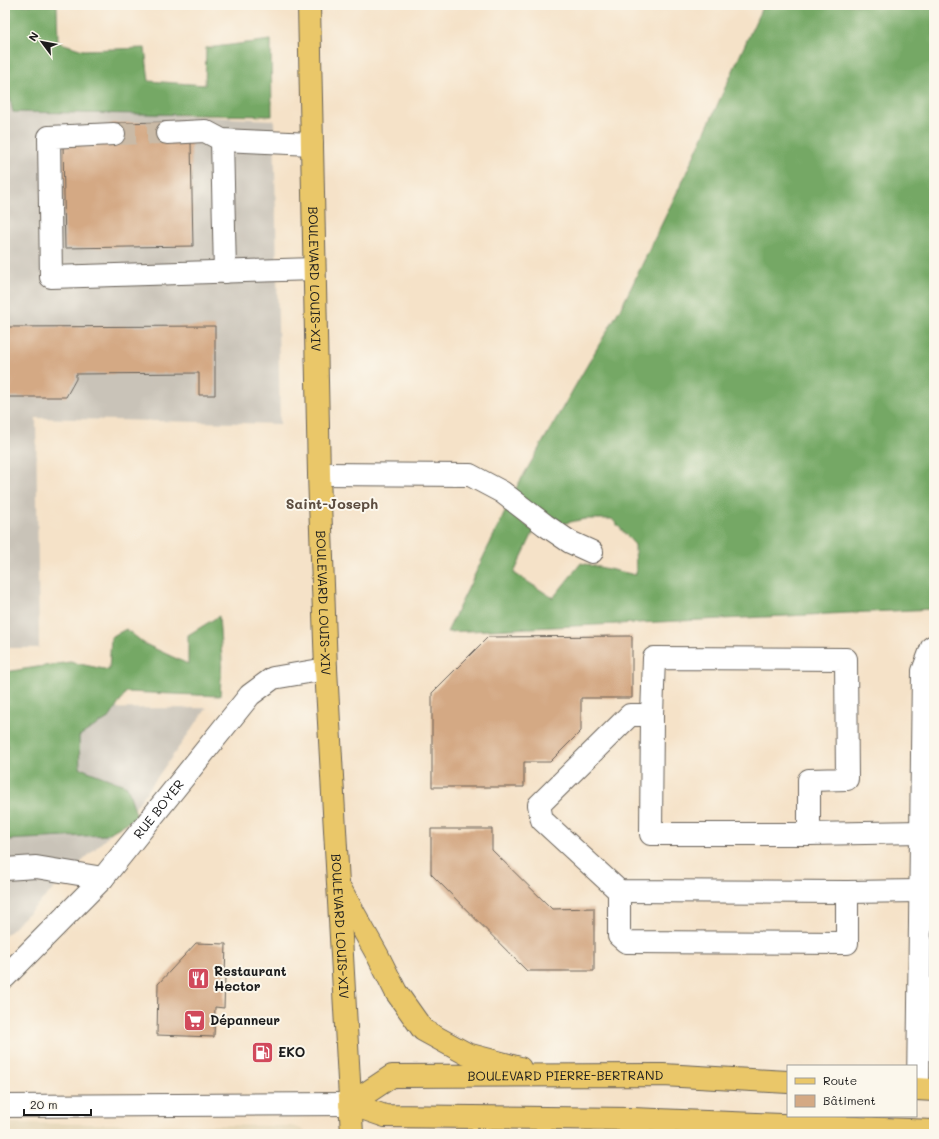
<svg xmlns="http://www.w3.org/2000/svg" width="939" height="1139" viewBox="0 0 939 1139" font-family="Mali,sans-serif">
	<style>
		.built { fill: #e4d5b7 }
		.industrial { fill: #c9c3b8 }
		.forest { fill: #74a865; stroke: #486240 }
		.building { fill: #d4a984 }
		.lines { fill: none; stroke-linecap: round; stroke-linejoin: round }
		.minor-tunnel { stroke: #cabaa6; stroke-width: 22; stroke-dasharray: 22 11; stroke-linecap: butt }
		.minor-casing { stroke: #686158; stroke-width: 24 }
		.major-casing { stroke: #686158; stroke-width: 24 }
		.minor { stroke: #fff; stroke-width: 22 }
		.major { stroke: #eac769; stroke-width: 22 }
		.labels { text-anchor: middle; stroke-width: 4; stroke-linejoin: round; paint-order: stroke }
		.street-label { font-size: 13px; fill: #1c1c1c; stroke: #fbf7ec }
		.poi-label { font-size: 13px; font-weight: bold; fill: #1c1c1c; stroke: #fbf7ec; text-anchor: start }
		.neighbourhood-label { font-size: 14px; font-weight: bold; fill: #5c4d40; stroke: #fbf7ec }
	</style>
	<rect width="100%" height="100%" fill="#fbf7ec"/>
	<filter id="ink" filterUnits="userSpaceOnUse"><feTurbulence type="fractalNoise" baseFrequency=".025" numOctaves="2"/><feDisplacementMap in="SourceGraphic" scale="8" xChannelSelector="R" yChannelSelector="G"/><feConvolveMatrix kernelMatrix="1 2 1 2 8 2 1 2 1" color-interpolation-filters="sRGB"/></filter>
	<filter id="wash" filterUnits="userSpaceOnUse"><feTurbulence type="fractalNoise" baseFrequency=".012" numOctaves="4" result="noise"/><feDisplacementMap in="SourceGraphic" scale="16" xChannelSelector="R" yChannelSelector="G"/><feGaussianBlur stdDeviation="0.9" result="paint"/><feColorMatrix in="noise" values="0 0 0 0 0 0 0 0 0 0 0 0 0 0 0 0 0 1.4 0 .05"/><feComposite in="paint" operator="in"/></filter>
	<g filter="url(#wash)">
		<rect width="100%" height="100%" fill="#f5e2c8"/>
		<path class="built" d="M5,1123L291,1126L301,1129L308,1134H5Z"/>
		<path class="industrial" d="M5,5L55,109L274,120L280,424L36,418L39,648H5Z
			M207,708L130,815L5,936V709Z"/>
		<path class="forest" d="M5,5H57L58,42L83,50L145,48L149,81L205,85L206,48L271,40L272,116L13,112L5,78Z
			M763,5H934V609L447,632L506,510L534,531L514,573L553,598L581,563L636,575L635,545L612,519H585L561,524L512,495L625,300L682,182Z
			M219,616L222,659L220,696L126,692L110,717L79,736L80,768L127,786L137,817L106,835L5,840V748L8,747L5,737V672L70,662L109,670L111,637L126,629L145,644L188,664V635Z"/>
		<g id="blocks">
			<path class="building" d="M166,122L191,143L193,246L65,248L63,145L113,123Z
				M215,326V395H199V373L76,374V379L66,397H5V327Z
				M632,636V698H581V731L550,762H524V787H432V693L488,637Z
				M431,829H492V850L552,909L594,908V971H527L431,874Z
				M196,943L226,944L224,1008L215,1007L214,1037L157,1035L158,984Z"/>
		</g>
	</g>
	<g filter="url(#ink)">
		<use href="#blocks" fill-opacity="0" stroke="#686158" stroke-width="1"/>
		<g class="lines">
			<path class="minor-tunnel" d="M114,134L167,133"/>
			<defs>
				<g id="minor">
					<path d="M167,133L205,131L222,140L312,144"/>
					<path d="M114,134L49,137L51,277L314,269"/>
					<path d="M222,140L225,272"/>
					<path d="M319,474L470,475L502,492L545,525L570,542L592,552"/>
					<path d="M652,715L651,834H809"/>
					<path d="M5,869L36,867L103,878"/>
					<path d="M619,891V936L626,942L847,943V892"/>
					<path d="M920,891L847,892L619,891L542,820L539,805L630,715H652L654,658L846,659L847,779L809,780V834L921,832"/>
					<path id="s1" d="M5,977L103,878L250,695L273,678L326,669"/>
					<path d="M918,1089L923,671L932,647L934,646"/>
					<path d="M5,1106L350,1104"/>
				</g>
				<g id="major">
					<path id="s2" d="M309,5L319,474L326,669L352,1134"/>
					<path d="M341,890L378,956L396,992L423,1030L467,1054L520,1068"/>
					<path d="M916,1089L934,1090"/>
					<path d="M350,1104L385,1116L632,1119L934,1131"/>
					<path id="s3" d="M350,1104L392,1076L663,1075L788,1082"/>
				</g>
			</defs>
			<use href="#minor" class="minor-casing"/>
			<use href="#major" class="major-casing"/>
			<use href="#minor" class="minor"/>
			<use href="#major" class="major"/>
		</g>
	</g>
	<defs>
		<symbol id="restaurant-square" viewBox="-11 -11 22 22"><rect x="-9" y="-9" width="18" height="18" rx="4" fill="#d1495b" stroke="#fbf7ec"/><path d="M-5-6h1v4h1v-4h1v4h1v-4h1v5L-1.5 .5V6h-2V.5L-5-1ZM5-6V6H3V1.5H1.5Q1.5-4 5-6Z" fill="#fff"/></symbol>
		<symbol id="supermarket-square" viewBox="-11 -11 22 22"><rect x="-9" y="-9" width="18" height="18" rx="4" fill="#d1495b" stroke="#fbf7ec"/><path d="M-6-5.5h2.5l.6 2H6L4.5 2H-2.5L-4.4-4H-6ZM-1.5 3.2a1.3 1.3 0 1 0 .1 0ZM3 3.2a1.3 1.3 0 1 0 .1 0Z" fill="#fff"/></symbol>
		<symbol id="fuel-square" viewBox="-11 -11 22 22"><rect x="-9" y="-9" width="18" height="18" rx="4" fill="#d1495b" stroke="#fbf7ec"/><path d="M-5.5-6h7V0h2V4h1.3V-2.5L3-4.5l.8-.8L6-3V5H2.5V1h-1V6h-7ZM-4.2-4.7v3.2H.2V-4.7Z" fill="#fff"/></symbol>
	</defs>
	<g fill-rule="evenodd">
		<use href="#restaurant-square" x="186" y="966" width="25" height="25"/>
		<use href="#supermarket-square" x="182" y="1008" width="25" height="25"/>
		<use href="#fuel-square" x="250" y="1040" width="25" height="25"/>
	</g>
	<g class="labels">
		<g class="street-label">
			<text dy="5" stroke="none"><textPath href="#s2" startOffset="274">BOULEVARD LOUIS-XIV</textPath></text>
			<text dy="5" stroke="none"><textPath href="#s2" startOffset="598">BOULEVARD LOUIS-XIV</textPath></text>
			<text dy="5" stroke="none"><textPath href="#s1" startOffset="228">RUE BOYER</textPath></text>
			<text dy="5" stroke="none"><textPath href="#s2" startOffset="922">BOULEVARD LOUIS-XIV</textPath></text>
			<text dy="5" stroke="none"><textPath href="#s3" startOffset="224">BOULEVARD PIERRE-BERTRAND</textPath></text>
		</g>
		<g class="poi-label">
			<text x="214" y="976">Restaurant<tspan x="214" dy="15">Hector</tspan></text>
			<text x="210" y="1025">Dépanneur</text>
			<text x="278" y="1057">EKO</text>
		</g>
		<g class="neighbourhood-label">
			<text x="332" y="509">Saint-Joseph</text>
		</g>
	</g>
	<rect width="939" height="1139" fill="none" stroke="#fbf7ec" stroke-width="20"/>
	<rect x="787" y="1065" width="130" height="52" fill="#fbf7ec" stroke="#a29f99"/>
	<rect x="795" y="1078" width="20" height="6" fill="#eac769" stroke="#a29f99"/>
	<text x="823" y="1085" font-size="12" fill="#1c1c1c">Route</text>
	<rect x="795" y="1095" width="20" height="12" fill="#d4a984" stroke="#a29f99"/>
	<text x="823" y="1105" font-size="12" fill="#1c1c1c">Bâtiment</text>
	<g transform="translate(42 42) rotate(302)" stroke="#fbf7ec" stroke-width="3" paint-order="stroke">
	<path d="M0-3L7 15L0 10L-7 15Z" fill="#1c1c1c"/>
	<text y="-6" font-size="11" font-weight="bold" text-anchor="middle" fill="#1c1c1c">N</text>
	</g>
	<path d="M24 1109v6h67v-6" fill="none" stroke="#1c1c1c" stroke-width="2"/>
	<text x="30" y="1109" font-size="12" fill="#1c1c1c" stroke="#fbf7ec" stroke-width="3" paint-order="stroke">20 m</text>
</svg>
